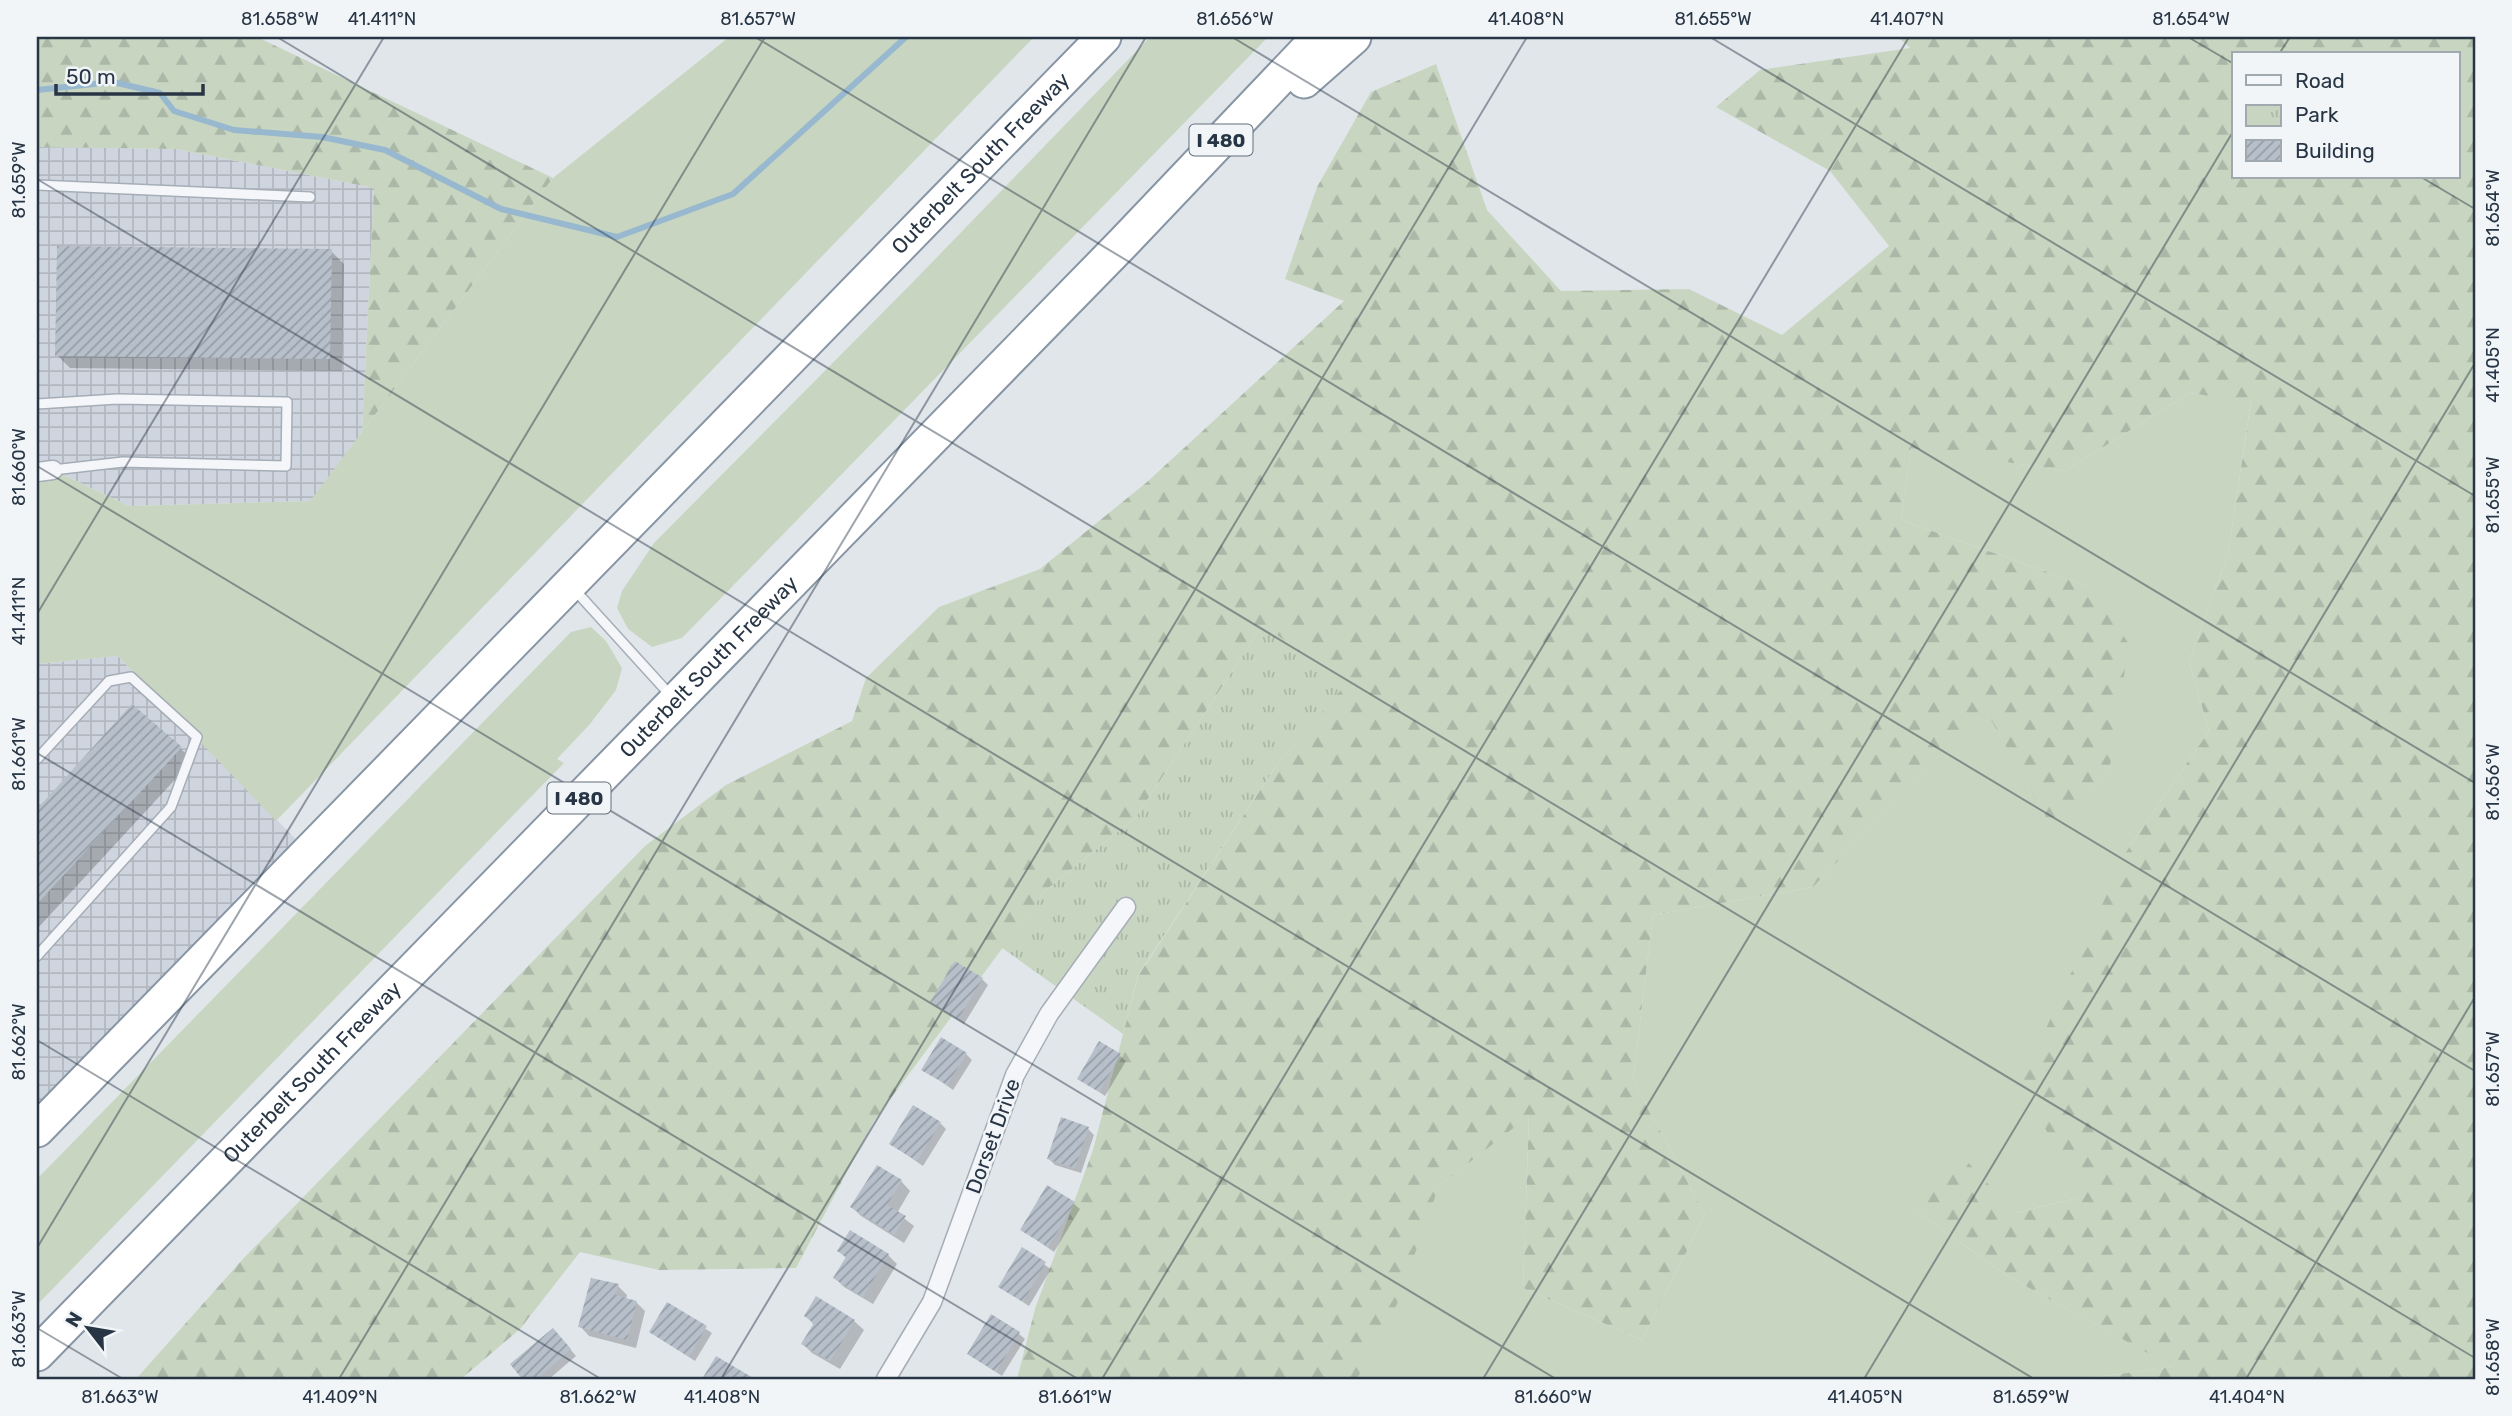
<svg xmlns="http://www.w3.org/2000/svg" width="2512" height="1416" viewBox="0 0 2512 1416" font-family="Rubik,sans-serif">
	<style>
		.industrial { fill: url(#industrial-grid) }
		.green { fill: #c8d6c1 }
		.forest { fill: url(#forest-firs); fill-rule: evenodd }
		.park { fill: url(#park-tufts) }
		.shadow { fill: #0003 }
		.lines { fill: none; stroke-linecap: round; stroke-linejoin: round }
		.stream { stroke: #98b8cf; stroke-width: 6 }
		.building { fill: url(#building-hatch) }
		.lane-casing { stroke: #a5adb6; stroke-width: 12 }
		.street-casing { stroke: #a5adb6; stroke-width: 21 }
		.highway-casing { stroke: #8795a4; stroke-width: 37 }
		.lane { stroke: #f4f6f9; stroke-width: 9 }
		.street { stroke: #f4f6f9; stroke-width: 18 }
		.highway { stroke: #fff; stroke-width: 33 }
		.ticks { fill: none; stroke: #273545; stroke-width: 2; stroke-opacity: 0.45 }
		.labels { text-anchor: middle; stroke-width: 5; stroke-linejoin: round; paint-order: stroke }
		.shield { fill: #f1f5f8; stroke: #646f7b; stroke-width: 2 }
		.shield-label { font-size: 19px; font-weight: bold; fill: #273545 }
		.street-label { font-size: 21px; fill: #273545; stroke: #f1f5f8 }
		.neatline { fill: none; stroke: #273545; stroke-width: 2.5 }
		.ticks-label { font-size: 18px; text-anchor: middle; fill: #273545 }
	</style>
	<defs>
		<pattern id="industrial-grid" width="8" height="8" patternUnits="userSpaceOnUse" patternTransform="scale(1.75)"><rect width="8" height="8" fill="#cfd5de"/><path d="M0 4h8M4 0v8" fill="none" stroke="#b2b7c0"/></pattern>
		<pattern id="forest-firs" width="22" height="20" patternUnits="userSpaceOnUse" patternTransform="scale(1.75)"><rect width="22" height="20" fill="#c8d6c1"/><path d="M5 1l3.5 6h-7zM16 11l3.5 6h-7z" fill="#acb8a7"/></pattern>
		<pattern id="park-tufts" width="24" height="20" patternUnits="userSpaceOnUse" patternTransform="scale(1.75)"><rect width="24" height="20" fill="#c8d6c1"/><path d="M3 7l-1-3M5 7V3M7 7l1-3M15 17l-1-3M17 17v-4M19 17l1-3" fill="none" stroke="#acb8a7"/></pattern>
		<pattern id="building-hatch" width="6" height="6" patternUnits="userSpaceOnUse" patternTransform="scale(1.75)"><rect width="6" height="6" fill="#b7c0ca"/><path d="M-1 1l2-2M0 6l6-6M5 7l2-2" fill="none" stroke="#959da6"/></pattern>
	</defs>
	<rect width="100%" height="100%" fill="#e1e6eb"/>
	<path class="industrial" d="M37,147L176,149L374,188L362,432L311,501L129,506L53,470L37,472Z
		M118,656L308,852L37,1130V664Z"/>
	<path class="green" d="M729,37H1034L276,821L118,656L37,664V472L53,470L129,506L310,501L553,178Z
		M1150,37H1268L682,638L652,647L628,629L617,608L622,591L654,543L910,285Z
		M2190,393L2251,401L2228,554L2189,662L2209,731L2126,852L2085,1196L2016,1213L1917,1212L2009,1277L2174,1367L2079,1379H1347L1439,1186L1529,1115L1523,1288L1642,1340L1705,1215L1633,1080L1653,915L1813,887L1985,708L2056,834L2110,766L2090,587L1901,520L1911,447L2065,471Z
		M591,627L606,641L622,668L616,690L590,724L557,759L564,763L37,1305V1179L571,632Z"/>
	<path class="forest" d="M37,37H257L553,178L362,432L374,188L176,149L37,147Z
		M1898,37H2475V1379H2080L2173,1367L2009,1277L1917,1212L1960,1154L2016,1213L2085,1196L2020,1086L2126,852L2209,731L2189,662L2228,554L2251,402L2190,393L2065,471L1911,448L1901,520L2090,587L2129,644L2110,766L2056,835L1985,709L1813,887L1653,915L1633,1080L1705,1215L1642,1340L1523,1288L1529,1116L1439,1186L1397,1304L1357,1379H1017L1035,1309L1093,1150L1138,976L1276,766L1344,685L1263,625L1136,817L1045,891L874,1121L796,1268L659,1270L580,1252L520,1329L461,1379H136L242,1260L645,846L726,785L852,721L866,678L939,607L1040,569L1147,482L1344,301L1285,279L1317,187L1371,92L1436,64L1487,210L1561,291L1689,289L1782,335L1889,246L1830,171L1716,107L1760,70L1910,48ZM2234,54H2458V177H2234Z"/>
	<path class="park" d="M1263,625L1345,685L1276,766L1138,975L1123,1034L1002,948L1045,891L1136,817Z"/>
	<path class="shadow" d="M331,251L344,264L342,371L70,368L57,355Z
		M133,706L193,760L37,929V811Z
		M982,979L988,985L964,1024L932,1002Z
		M966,1054L972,1060L953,1090L924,1069Z
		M1120,1056L1126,1061L1105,1096L1079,1078Z
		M940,1123L946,1129L923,1166L891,1144Z
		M1088,1129L1094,1135L1081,1173L1055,1165L1049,1159Z
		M877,1167L901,1181L910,1191L897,1213L914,1226L904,1243L861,1216L852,1207Z
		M1074,1204L1080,1209L1054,1252L1022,1230Z
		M1022,1250L1051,1269L1029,1306L1000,1287Z
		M839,1251L888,1255L897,1264L873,1304L844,1287L835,1278L847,1259Z
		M618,1286L627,1295L626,1300L636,1302L645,1311L636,1348L589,1336L580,1326Z
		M817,1298L854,1321L864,1330L840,1369L812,1353L803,1344L814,1325L806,1316Z
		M667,1304L712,1333L695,1361L651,1332Z
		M1019,1334L1025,1339L1002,1376L969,1354Z
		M559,1336L576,1356L549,1379H525L512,1365Z"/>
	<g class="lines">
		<path class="stream" d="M37,90L113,82L160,93L174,111L234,130L322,137L385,150L501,209L617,237L733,194L906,37"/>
	</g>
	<path class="building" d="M57,246L332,249L330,359L55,356Z
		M132,704L182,747L37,904V809Z
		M955,961L983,978L958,1019L930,1002Z
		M941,1037L967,1053L947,1085L921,1070Z
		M1099,1041L1121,1054L1099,1092L1077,1079Z
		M913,1105L941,1122L917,1161L889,1144Z
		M1061,1117L1089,1127L1075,1168L1047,1159Z
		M877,1165L902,1180L887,1205L906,1216L894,1235L850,1207Z
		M1047,1185L1075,1202L1048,1247L1020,1230Z
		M850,1230L889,1254L863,1297L833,1278L846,1257L837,1251Z
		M1022,1247L1046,1262L1023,1302L998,1287Z
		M591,1278L619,1284L615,1295L637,1301L627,1340L578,1327Z
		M816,1296L855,1320L830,1361L801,1344L814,1323L804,1316Z
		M667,1302L707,1326L689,1357L649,1332Z
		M991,1314L1020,1332L996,1372L967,1354Z
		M553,1328L571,1349L537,1379H522L510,1364Z
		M716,1356L755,1379H702Z"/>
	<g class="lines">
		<defs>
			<path id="lane" d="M37,185L310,197
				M37,404L117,399L287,402L286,466L123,462L53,470
				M573,588L672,697
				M37,759L109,681L131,677L197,737L171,807L37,956"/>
			<path id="street" d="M37,472L53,470
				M886,1379L932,1302L1015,1075L1049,1014L1126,907"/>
			<g id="highway">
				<path d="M1304,81L1354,37"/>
				<path id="s1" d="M37,1130L1104,37"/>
				<path id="s2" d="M37,1354L1123,243L1319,37"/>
			</g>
		</defs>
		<use href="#lane" class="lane-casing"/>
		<use href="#street" class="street-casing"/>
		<use href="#highway" class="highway-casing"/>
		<use href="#lane" class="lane"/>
		<use href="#street" class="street"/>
		<use href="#highway" class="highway"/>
	</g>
	<path class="ticks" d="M277,37L2475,1358M755,37L2475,1071M1232,37L2475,783M1710,37L2475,496M2188,37L2234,64M2279,54L2290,37M2421,177L2475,209M37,179L2034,1379M37,466L1556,1379M37,614L384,37M37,753L1078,1379M37,1040L601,1379M37,1248L765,37M37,1328L123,1379M339,1379L1146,37M721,1379L1527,37M1102,1379L1909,37M1483,1379L2234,130M1864,1379L2475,363M2246,1379L2475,997"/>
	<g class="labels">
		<g class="shield">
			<rect x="1189.5" y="124.5" width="63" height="31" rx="5"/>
			<rect x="547.5" y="782.5" width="63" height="31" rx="5"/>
		</g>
		<g class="shield-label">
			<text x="1221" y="147">I 480</text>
			<text x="579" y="805">I 480</text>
		</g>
		<g class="street-label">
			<text dy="7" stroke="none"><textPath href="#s1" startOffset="1351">Outerbelt South Freeway</textPath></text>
			<text dy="7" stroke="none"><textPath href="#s2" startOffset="961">Outerbelt South Freeway</textPath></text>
			<text dy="7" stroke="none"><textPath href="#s2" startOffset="394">Outerbelt South Freeway</textPath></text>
			<text transform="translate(993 1136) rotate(-70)" y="7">Dorset Drive</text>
		</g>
	</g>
	<rect width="2512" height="1416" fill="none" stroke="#f1f5f8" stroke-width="77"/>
	<rect x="2232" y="52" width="228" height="126" fill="#f1f5f8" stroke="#a0a8b0" stroke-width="2"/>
	<rect x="2246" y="75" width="35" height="10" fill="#f4f6f9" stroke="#a0a8b0" stroke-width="2"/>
	<text x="2295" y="88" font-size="21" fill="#273545">Road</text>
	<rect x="2246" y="105" width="35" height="21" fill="url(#park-tufts)" stroke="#a0a8b0" stroke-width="2"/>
	<text x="2295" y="122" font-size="21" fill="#273545">Park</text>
	<rect x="2246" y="140" width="35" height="21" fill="url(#building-hatch)" stroke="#a0a8b0" stroke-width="2"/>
	<text x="2295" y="158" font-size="21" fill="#273545">Building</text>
	<g transform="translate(88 1328) rotate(301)" stroke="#f1f5f8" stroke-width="5" paint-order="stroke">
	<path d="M0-5L12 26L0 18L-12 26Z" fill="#273545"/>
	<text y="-10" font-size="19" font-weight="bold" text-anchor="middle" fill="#273545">N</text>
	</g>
	<path d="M56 84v10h147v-10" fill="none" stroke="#273545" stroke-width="3.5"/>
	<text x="66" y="84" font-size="21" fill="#273545" stroke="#f1f5f8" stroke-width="5" paint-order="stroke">50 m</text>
	<rect x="38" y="38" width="2436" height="1340" class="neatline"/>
	<g class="ticks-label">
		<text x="280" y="25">81.658°W</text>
		<text x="382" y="25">41.411°N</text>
		<text x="758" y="25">81.657°W</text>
		<text x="1235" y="25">81.656°W</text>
		<text x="1526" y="25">41.408°N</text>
		<text x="1713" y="25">81.655°W</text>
		<text x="1907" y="25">41.407°N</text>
		<text x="2191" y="25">81.654°W</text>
		<text transform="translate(19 180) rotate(-90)" y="6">81.659°W</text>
		<text transform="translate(2493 208) rotate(-90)" y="6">81.654°W</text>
		<text transform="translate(2493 365) rotate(-90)" y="6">41.405°N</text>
		<text transform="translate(19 467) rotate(-90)" y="6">81.660°W</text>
		<text transform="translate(2493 495) rotate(-90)" y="6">81.655°W</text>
		<text transform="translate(19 611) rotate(-90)" y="6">41.411°N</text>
		<text transform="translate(19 754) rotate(-90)" y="6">81.661°W</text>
		<text transform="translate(2493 782) rotate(-90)" y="6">81.656°W</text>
		<text transform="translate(19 1042) rotate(-90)" y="6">81.662°W</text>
		<text transform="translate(2493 1069) rotate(-90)" y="6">81.657°W</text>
		<text transform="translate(19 1329) rotate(-90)" y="6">81.663°W</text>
		<text transform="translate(2493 1357) rotate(-90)" y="6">81.658°W</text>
		<text x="120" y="1403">81.663°W</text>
		<text x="340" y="1403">41.409°N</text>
		<text x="598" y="1403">81.662°W</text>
		<text x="722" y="1403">41.408°N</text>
		<text x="1075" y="1403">81.661°W</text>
		<text x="1553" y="1403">81.660°W</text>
		<text x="1865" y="1403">41.405°N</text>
		<text x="2031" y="1403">81.659°W</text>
		<text x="2247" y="1403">41.404°N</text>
	</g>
</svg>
